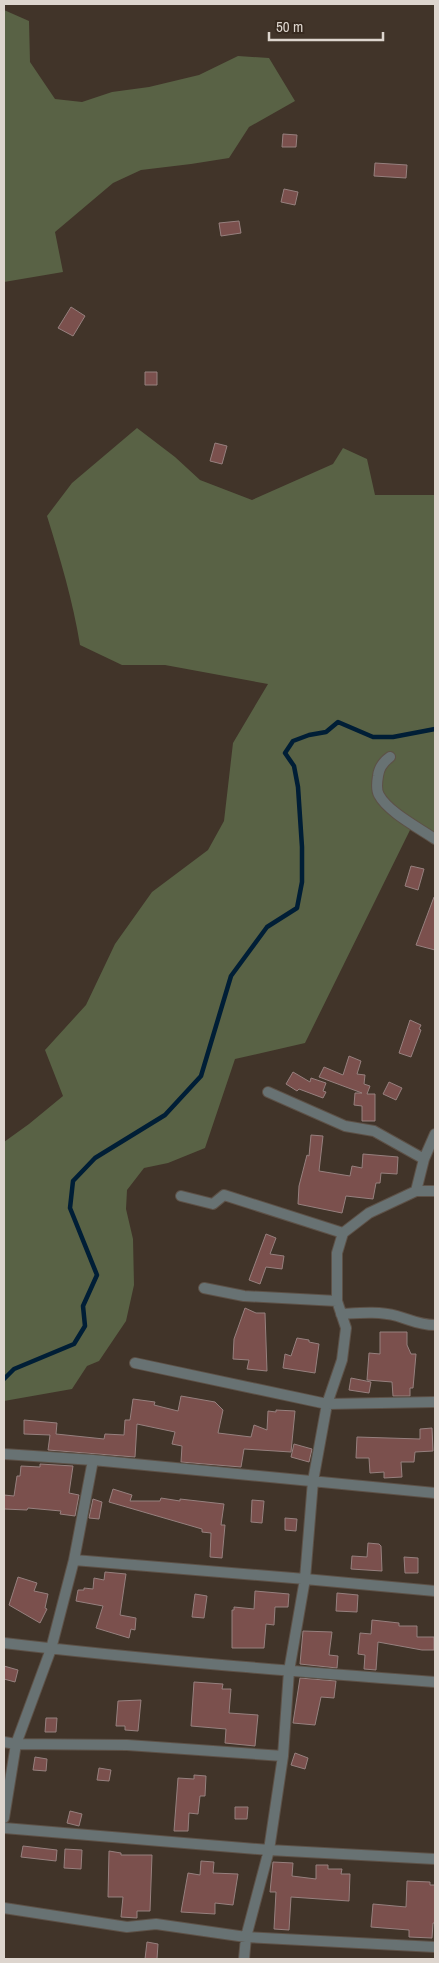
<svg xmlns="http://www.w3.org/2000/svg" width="439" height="1963" viewBox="0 0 439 1963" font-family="'Archivo Narrow',sans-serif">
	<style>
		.green { fill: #596245 }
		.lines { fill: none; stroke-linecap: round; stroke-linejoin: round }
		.stream { stroke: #001e36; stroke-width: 4.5 }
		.building { fill: #7b504d; stroke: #96807e }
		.street-casing { stroke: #5d5147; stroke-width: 12 }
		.street { stroke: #687273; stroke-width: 10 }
	</style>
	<rect width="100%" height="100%" fill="#413429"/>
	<path class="green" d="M4,10L29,21L30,62L55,99L82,102L112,92L149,87L199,75L238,56L269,58L295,101L249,127L229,158L191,164L141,170L113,183L55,232L63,272L4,282Z
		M137,428L175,457L200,480L252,500L333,464L343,448L367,459L375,495H435V842L411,828L305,1043L235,1059L205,1148L168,1163L144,1168L127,1190L126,1209L133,1239L134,1285L126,1321L99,1361L87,1366L72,1389L4,1401V1142L29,1124L63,1096L45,1050L86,1005L115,944L152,892L208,850L224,821L233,743L268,684L165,665H122L80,645C73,601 60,558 47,516L72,483Z"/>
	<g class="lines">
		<path class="stream" d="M4,1379L14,1369L74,1344L85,1326L83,1306L97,1275L70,1208L73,1181L95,1158L165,1115L201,1076L231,976L267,927L297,908L302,882V847L298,787L294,766L285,753L293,741L309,735L326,732L338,722L373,737H393L435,729"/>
	</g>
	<path class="building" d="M283,134L297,135L296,147H282Z
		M375,163L407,165L406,178L374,176Z
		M284,189L298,192L295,205L281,202Z
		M239,221L241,233L221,236L219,223Z
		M71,307L85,316L73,336L58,328Z
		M145,372H157V385H145Z
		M215,443L227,446L222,464L210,461Z
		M411,866L424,869L418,890L405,886Z
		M434,897H435V950L416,945Z
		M410,1020L421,1025L419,1029L421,1030L411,1057L399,1053Z
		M349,1056L361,1061L357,1074L365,1075L364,1084L370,1086L367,1094H375V1121H362V1106L354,1105L355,1093H362L319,1077L324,1067L343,1075Z
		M293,1072L310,1082L311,1078L326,1083L323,1091L326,1092L323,1098L299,1089L297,1091L286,1084Z
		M389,1082L402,1088L396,1100L383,1094Z
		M311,1135L323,1136L319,1171L350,1176L352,1166L362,1168L363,1154L398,1157L397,1174L381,1173L380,1183H376L373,1199L346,1196L342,1213L298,1204L299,1186L307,1155L309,1156Z
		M266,1234L276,1238L270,1254L284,1256L282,1269L266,1267L260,1284L249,1280Z
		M245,1308L256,1313H265L267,1371L247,1369L249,1360L233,1359L234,1339Z
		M380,1332H407V1345L411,1354H416L413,1388H410V1396H393L392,1382L367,1380L369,1353L380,1354Z
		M297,1338L309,1340V1342L319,1344L315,1373L283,1368L285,1354L291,1356Z
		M351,1378L371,1382L369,1393L349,1390Z
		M181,1396L215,1402L223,1410L218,1433L251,1437L254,1425L267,1430L268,1411L276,1412V1410L295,1411L291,1452L244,1449L241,1467L181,1462L182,1446L172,1444L175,1432L137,1424L135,1457L48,1450L50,1435L24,1434V1420L57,1423L56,1434L104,1439L105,1434L124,1435L125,1420H130L133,1399L155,1402L154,1405L178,1411Z
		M432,1428L433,1451L415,1452L414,1462H401L402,1477L384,1478V1472L370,1473L369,1458H356L357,1437L420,1439V1429Z
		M294,1444L312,1449L309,1462L291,1457Z
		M40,1464L73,1466L69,1493L79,1495L75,1516L60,1514L61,1511L28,1508L27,1510L4,1509V1495L14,1496L17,1476H20L21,1466L40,1467Z
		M113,1489L132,1495L130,1501H160L161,1498L180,1501V1499L224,1504L221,1525H225L222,1558L210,1557L211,1533L202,1532V1529L109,1502Z
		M93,1499L102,1502L99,1519L89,1518Z
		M252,1500L264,1501L262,1523L251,1522Z
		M285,1518L297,1519L296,1531L285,1530Z
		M368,1543L379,1544L381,1546L382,1571L351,1569L352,1556L367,1557Z
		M404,1557L418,1558V1573H405Z
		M105,1572L126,1574L120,1615L136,1618L135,1630L131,1629L129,1638L96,1628L103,1606L76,1601L78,1590H84V1588L93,1589L94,1578L104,1580Z
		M18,1577L37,1583L34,1591L48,1594L45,1608L47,1609L40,1623L9,1605Z
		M255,1591L289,1594L288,1607H275L274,1625L266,1624L264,1648H232V1610H234V1607L254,1609Z
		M337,1593L358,1595L357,1612L336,1611Z
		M195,1594L207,1596L204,1618L192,1617Z
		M372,1620L399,1623V1626H417V1637H434V1650H422L378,1642L376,1670L364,1669L365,1655L358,1654L360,1633L371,1634Z
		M303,1631L332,1632L329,1655L338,1656L337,1668L300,1664Z
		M4,1666L18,1670L15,1682L4,1679Z
		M300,1678L336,1681L334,1698L321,1697L315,1725L293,1723Z
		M194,1682L223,1684L222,1689H231L229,1713L258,1715L255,1746L225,1743L226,1729L191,1726Z
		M141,1700L138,1731L125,1730V1726H116L118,1701Z
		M46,1718H57L56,1732H45Z
		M295,1753L308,1758L305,1769L291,1765Z
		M35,1757L47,1759L46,1771L33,1770Z
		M99,1768L111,1770L109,1781L97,1780Z
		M194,1775L206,1776L205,1796H200L198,1814L189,1813L188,1831H174L178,1778L194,1779Z
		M235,1807H248L247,1819H235Z
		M70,1811L82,1814L79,1826L67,1823Z
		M23,1846L57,1850L56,1861L21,1857Z
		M65,1849L82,1850L81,1869L64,1868Z
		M109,1851L121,1853V1855H152L150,1911H137V1918L121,1917L123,1897H108Z
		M201,1861L214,1862L213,1873L238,1874L233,1905L215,1903V1914L181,1912L188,1873L200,1875Z
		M273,1862L293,1863L292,1876L316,1879V1865H328V1869H342L341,1874H350L349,1901L291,1897L289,1930L274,1929L276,1892H270Z
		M407,1881L430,1882V1885H435V1923H433L432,1938L409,1937V1930L371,1927L373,1904L406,1907Z
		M147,1942L158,1944L157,1959H145Z"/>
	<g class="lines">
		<defs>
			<path id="street" d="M390,757C383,762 379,767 378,776C377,782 376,790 379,795C388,812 419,828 435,839
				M268,1092L345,1126L374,1131L424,1159
				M416,1191H435
				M181,1196L213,1204L224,1195L343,1233
				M204,1288L244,1296L337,1301
				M341,1314C359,1313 379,1311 397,1316C411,1320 419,1325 435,1325
				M135,1363L327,1404L435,1402
				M4,1454L93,1460
				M74,1560L305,1579L435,1591
				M4,1643C147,1660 291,1671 435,1682
				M4,1742L16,1744L127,1745L283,1756
				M4,1818L16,1744L51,1649L74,1560L93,1460L435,1493
				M4,1828L269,1850L435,1859
				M4,1908L127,1927L156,1924L246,1937L435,1947
				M244,1959L246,1937L269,1850L283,1756L289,1671L305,1579L313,1481L327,1404L342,1360L346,1328L337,1301V1253L343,1233L369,1213L416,1191L424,1159L435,1134"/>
		</defs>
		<use href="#street" class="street-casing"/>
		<use href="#street" class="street"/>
	</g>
	<rect width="439" height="1963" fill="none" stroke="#ddd5ce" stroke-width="10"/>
	<path d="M269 32v8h114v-8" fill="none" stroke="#ddd5ce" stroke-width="2.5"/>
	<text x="276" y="32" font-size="15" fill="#ddd5ce" stroke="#372a1f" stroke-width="4" paint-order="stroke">50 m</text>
</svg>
